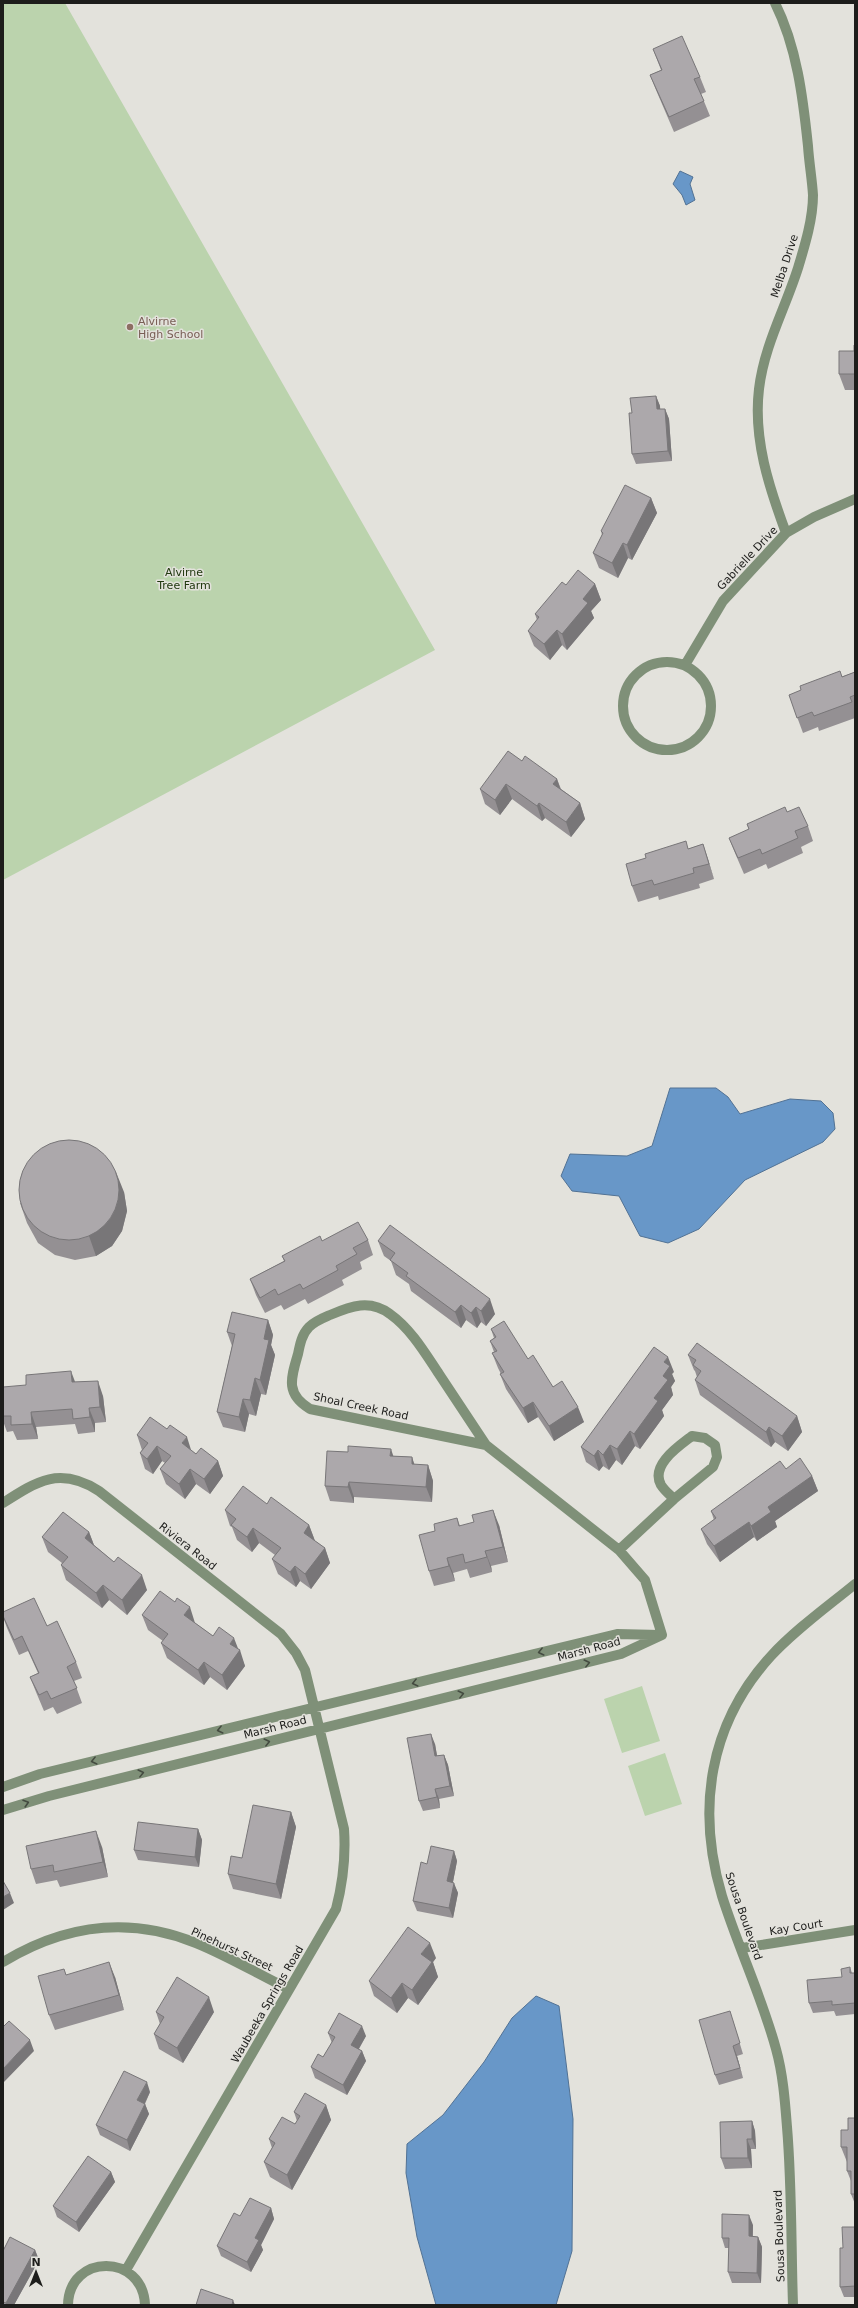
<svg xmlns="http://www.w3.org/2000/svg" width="858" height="2308" viewBox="0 0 858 2308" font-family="'DejaVu Sans',sans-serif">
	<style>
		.green { fill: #bbd3ad }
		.water { fill: #6897c8; stroke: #527294 }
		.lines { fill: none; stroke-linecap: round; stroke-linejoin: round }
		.minor { stroke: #7f9078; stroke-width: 10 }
		.wall { fill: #949093 }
		.shaded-wall { fill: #787678 }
		.building { fill: #aca8ab; stroke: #787678 }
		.oneway { stroke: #444b40 }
		.education-dot { fill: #8d6e63; stroke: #e3e2dc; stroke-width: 1.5 }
		.labels { text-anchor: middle; stroke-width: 3; stroke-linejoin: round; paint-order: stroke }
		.street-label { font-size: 11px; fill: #1d1d1b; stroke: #e3e2dc }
		.education-label { font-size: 11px; fill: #785e54; stroke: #e3e2dc; text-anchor: start }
		.park-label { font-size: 11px; fill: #21390f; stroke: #e3e2dc }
	</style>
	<rect width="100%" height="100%" fill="#e3e2dc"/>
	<path class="green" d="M3,3H65L435,650L3,880Z
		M642,1686L660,1741L622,1753L604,1699Z
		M665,1753L682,1804L645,1816L628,1766Z"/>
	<path class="water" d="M680,171L693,177L690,184L695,200L686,205L682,195L673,184Z
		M670,1088H716L728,1097L740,1114L790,1099L821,1101L833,1113L835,1129L823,1142L745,1180L699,1229L668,1243L640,1236L619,1196L572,1191L561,1176L570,1154L627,1156L652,1146Z
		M536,1996L559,2006L573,2119L572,2251L556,2305H436L417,2237L406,2173L407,2144L443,2115L484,2062L512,2018Z"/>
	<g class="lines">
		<path class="minor" d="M775,3C797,47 803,98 808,146C809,162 812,179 813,195C813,219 805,245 798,268C785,309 764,346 759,389C753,439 769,487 786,533
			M623 706a44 44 0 1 1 88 0a44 44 0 1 1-88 0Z
			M685,665L723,601L786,533L814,517L855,499
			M486,1445C471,1422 455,1398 439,1374C425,1353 411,1329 390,1314C370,1299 351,1306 330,1315C323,1318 315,1321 309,1327C302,1334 300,1344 298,1354C291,1378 285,1394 310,1409L486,1445L619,1550L645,1580L662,1635
			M3,1503C37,1481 60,1466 99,1491L281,1634L296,1653L305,1670L344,1829C346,1858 343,1882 336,1909L126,2270
			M619,1550L674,1499L713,1467L717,1457L715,1445L705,1438L692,1436C679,1446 650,1465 661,1485C664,1490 670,1495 674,1499
			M3,1787L40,1774L617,1634L660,1635
			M3,1810L49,1796L621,1654L662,1635
			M742,1948L855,1930
			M3,1962C64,1925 129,1916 196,1943C228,1956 258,1974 289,1989
			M68,2305C69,2253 143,2253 145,2305
			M793,2305C791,2246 792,2186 787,2127C785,2101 783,2074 776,2049C762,1997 738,1947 722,1896C696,1809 709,1724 771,1656C796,1629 827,1607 855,1584"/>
	</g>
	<path class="wall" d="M653,49L700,77L706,92L701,94L710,116L674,132L656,90L650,75L661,70Z
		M855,345V390H845L839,374L854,351Z
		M656,396L660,406V409H665L669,419L672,461L636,464L632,454V413Z
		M651,498L657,513L632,560L628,558L618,578L599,568L593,553L602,535L601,531Z
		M595,584L601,600L591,611L594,618L567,650L562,645L550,660L534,646L528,631L537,620L535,614L566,585Z
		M855,672V718L819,731L818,727L803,733L789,695Z
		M522,761L557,779L561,789L580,803L585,819L571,837L545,818L542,821L512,799L500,815L485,804L480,789Z
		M787,812L808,826L813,841L801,847L803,853L768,869L766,864L744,874L735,853L729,838L749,830L747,824Z
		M703,844L714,879L699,884L700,888L659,900L658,896L638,902L632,886L688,849Z
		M124,1192L127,1211L122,1231L112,1246L96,1256L75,1260L55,1255L38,1243L27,1223L20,1203Z
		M368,1240L373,1255L360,1262L362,1269L342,1280L344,1285L308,1304L305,1299L284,1310L281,1305L265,1313L256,1295L250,1279L284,1261L282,1256L322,1241Z
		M378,1241L495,1314L486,1326L481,1322L477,1328L466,1320L461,1328L411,1291L409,1284L396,1275L391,1261L384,1256Z
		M268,1320L273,1335L271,1345L275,1355L266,1395L261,1394L256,1416L249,1414L245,1432L223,1427L217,1412L232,1346L227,1332Z
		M491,1329L528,1359L553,1387L584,1422L554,1441L538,1417L528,1423L506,1389L500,1374H501L498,1368L492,1353L494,1352L490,1341L494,1338Z
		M688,1355L797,1416L802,1432L788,1451L775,1442L771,1447L700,1395L695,1380L697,1377L695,1371L694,1370Z
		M674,1372L672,1374L675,1381L671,1387L673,1395L662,1410L664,1416L640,1449L635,1446L622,1465L616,1460L609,1470L603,1466L599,1471L586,1462L581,1447Z
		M75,1382L103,1396L106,1422L95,1423V1432L78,1434L75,1424L36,1427L38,1439L17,1440L13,1431L7,1432L3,1421V1416Z
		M137,1435L191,1450L196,1454L218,1461L223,1476L210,1494L196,1484L185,1499L166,1484L160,1469L165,1463L162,1461L153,1474L145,1469L140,1453L142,1450Z
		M393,1456L412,1457L414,1465H428L433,1481L432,1502L354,1497V1503L330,1501L325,1486Z
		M786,1469L812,1476L818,1491L775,1521L777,1527L757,1541L754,1537L720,1562L707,1544L701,1529L714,1520L711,1511Z
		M267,1504L309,1525L315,1541L325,1548L330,1563L311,1589L300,1581L296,1587L278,1574L272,1559L275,1555L259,1543L252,1552L237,1540L232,1527L230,1526L225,1510Z
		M457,1518L460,1526L499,1525L508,1562L491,1566L492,1572L470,1578L467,1569L453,1573L455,1581L434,1586L429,1571L435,1531Z
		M89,1532L94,1545L147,1590L127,1615L109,1600L102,1608L66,1580L61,1565L62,1563L48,1552L42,1537Z
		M3,1612L47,1626L76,1662L82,1678L74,1681L82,1703L57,1714L53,1707L44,1711L36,1692L30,1677L38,1673L28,1651L19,1655L7,1628L3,1617Z
		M142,1615L195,1623L213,1636L238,1649L245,1666L227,1690L210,1677L204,1685L167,1658L161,1643L163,1641L148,1630Z
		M435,1744L437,1756L444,1755L448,1765L454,1796L439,1799L440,1808L423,1811L419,1801Z
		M291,1812L296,1827L281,1899L233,1889L228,1874Z
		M198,1829L202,1840L199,1867L138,1860L134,1850Z
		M102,1847L108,1877L60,1887L57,1880L36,1884L31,1869Z
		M454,1851L457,1861L453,1882L458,1893L453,1918L417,1911L413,1901L427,1864Z
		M436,1958L433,1962L438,1977L418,2005L408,1998L397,2013L374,1996L369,1981Z
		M850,1967L852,1973H855V2014L836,2016L834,2011L813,2013L809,2003L842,1977Z
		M64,1969L66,1975L115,1977L124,2010L55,2030L49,2015Z
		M156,2012H214L183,2063L159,2049L154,2034L160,2024Z
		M733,2021L743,2054L737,2056L743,2078L719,2085L715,2075Z
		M328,2033L366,2036L359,2049L362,2051L366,2061L347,2095L315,2078L311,2067L323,2057L332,2043Z
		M150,2092L145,2104L149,2114L130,2151L100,2135L96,2125Z
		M326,2105L331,2120L292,2190L270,2177L264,2162L272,2148L269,2139L295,2124L297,2121L294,2112Z
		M855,2118V2204L851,2194V2181L847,2171V2162L841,2147L848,2130Z
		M752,2121L755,2131L756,2149H751L752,2168L725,2169L721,2158Z
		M111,2172L115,2182L79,2232L57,2217L53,2206Z
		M271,2208L274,2219L261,2245L263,2250L251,2272L221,2256L217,2246L240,2216Z
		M753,2225V2236L758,2237L762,2247L761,2283H732L728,2272L729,2248H725L722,2238Z
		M855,2227V2297H844L840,2287L843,2248Z
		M35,2250L39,2260L14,2305H3V2251Z"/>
	<path class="shaded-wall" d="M656,396L660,406L661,420L657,409Z
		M665,409L669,419L672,461L668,451Z
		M651,498L657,513L632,560L627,545Z
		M623,543L628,558L618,578L612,563Z
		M595,584L601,600L591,611L594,618L567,650L562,634L583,599Z
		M557,630L562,645L550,660L544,644Z
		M557,779L562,794L553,784Z
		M506,784L512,799L500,815L495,800Z
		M539,803L545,818L542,821L537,806Z
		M580,803L585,819L571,837L566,822Z
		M703,844L708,859L714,879L709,864Z
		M116,1172L124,1192L127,1211L122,1231L112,1246L96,1256L89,1236Z
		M490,1299L495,1314L486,1326L481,1311Z
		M461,1305L466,1320L461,1328L455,1312Z
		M476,1307L481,1322L477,1328L471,1313Z
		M268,1320L273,1335L271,1345L275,1355L266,1395L260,1380L264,1339Z
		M668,1357L674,1372L672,1374L675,1381L671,1387L673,1395L662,1410L664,1416L640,1449L634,1434L654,1398L663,1376L664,1362Z
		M71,1371L77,1387L72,1382Z
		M255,1378L261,1394L256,1416L250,1400Z
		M98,1381L103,1396L106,1422L100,1407Z
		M243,1399L249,1414L245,1432L239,1417Z
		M533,1402L538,1417L528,1423L523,1408Z
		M578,1407L584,1422L554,1441L549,1426Z
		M89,1408L95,1423V1432L90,1417Z
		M31,1412L36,1427L38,1439L32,1424Z
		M797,1416L802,1432L788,1451L782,1436Z
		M769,1427L775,1442L771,1447L766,1432Z
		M630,1431L635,1446L622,1465L617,1449Z
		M187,1437L192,1453L182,1443Z
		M610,1445L616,1460L609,1470L603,1455Z
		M157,1446L162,1461L153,1474L147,1459Z
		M391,1449L396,1464L390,1456Z
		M598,1450L603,1466L599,1471L594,1456Z
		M412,1457L417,1472L412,1464Z
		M218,1461L223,1476L210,1494L204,1479Z
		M428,1465L433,1481L432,1502L426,1487Z
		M190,1469L196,1484L185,1499L179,1484Z
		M812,1476L818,1491L775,1521L777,1527L757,1541L751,1526L768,1507Z
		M349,1482L354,1497V1503L348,1487Z
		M493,1510L499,1525L508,1562L503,1547Z
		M749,1522L754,1537L720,1562L714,1546Z
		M309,1525L315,1541L304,1533Z
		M253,1528L259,1543L252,1552L247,1537Z
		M89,1532L95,1548L85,1538Z
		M325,1548L330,1563L311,1589L305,1574Z
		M485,1551L491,1566L492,1572Z
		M447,1558L453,1573L455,1581L449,1566Z
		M295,1566L300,1581L296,1587L290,1572Z
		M142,1575L147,1590L127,1615L122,1600Z
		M103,1585L109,1600L102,1608L96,1593Z
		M190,1607L195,1623L190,1630L184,1615Z
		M234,1638L239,1651L240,1650L245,1666L227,1690L222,1675L230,1644Z
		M204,1662L210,1677L204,1685L198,1670Z
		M431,1734L435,1744L439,1767L435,1756Z
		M444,1755L448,1765L454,1796L450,1786Z
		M435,1789L439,1799L440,1808L437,1797Z
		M291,1812L296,1827L281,1899L276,1884Z
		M198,1829L202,1840L199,1867L195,1857Z
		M96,1831L102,1847L108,1877L103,1862Z
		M454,1851L457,1861L451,1892L447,1881Z
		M454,1883L458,1893L453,1918L449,1908Z
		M10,1893L14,1903L3,1910V1897Z
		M430,1943L436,1958L433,1962L438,1977L418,2005L412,1990L421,1954Z
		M109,1962L115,1977L124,2010L119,1995Z
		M402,1983L408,1998L397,2013L391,1998Z
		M209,1997L214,2012L183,2063L177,2048Z
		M362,2026L366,2036L355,2055L351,2045Z
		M30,2040L34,2051L3,2083V2069Z
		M733,2046L737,2056L743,2078L740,2068Z
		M362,2051L366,2061L347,2095L343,2085Z
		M147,2082L150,2092L141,2111L137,2100Z
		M145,2104L149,2114L130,2151L127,2140Z
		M326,2105L331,2120L292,2190L287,2175Z
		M752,2121L755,2131L756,2149L752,2139Z
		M747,2139L751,2149L752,2168L748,2158Z
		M111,2172L115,2182L79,2232L76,2222Z
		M271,2208L274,2219L261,2245L263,2250L251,2272L247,2262L255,2238Z
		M749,2215L753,2225L752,2247L749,2236Z
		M758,2237L762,2247L761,2283L757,2273Z
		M35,2250L39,2260L14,2305H6V2303Z
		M233,2300L235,2305H232Z"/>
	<path class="building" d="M682,36L700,77L694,79L704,101L669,117L650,75L662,70L653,49Z
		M854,345H855V374H839V351H854Z
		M656,396L657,409H665L668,451L632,454L629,413H632L630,398Z
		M625,485L651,498L627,545L623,543L612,563L593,553L603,533L601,531Z
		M578,570L595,584L583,599L588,603L562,634L557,630L544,644L528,631L539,617L535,614L562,582L566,585Z
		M840,671L842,677L855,672V695L850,697L852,702L814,716L812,712L797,718L789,695L801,690L800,686Z
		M508,751L522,761L525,756L557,779L553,784L580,803L566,822L539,803L537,806L506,784L495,800L480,789Z
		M785,807L787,812L799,807L808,826L795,831L798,838L762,854L760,849L738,858L729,838L749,829L747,824Z
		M686,841L688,849L703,844L709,864L693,868L694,873L654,885L652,880L632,886L626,864L646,858L645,854Z
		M19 1190a50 50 0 1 1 100 0a50 50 0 1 1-100 0Z
		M358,1222L368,1240L353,1248L357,1254L336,1266L338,1270L303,1289L300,1284L278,1295L275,1289L260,1298L250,1279L285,1261L282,1256L320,1236L322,1241Z
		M390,1225L490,1299L481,1311L476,1307L471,1313L461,1305L455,1312L406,1276L408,1273L390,1260L395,1253L378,1241Z
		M232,1312L268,1320L264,1339L269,1340L260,1380L255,1378L250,1400L243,1399L239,1417L217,1412L235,1334L227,1332Z
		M504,1321L528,1359L533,1355L553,1387L562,1381L578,1407L549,1426L533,1402L523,1408L500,1374L504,1372L492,1353L497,1351L490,1341L496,1337L491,1329Z
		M697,1343L797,1416L782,1436L769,1427L766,1432L695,1380L701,1371L693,1365L696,1360L688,1355Z
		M654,1347L668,1357L664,1362L670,1366L663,1376L668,1380L654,1398L658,1401L634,1434L630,1431L617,1449L610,1445L603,1455L598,1450L594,1456L581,1447Z
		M71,1371L72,1382L98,1381L100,1407L89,1408L90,1417L73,1419L72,1409L31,1412L32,1424L11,1425V1416H3V1387L26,1385V1375Z
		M150,1417L167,1429L170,1425L187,1437L182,1443L196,1454L201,1448L218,1461L204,1479L190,1469L179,1484L160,1469L171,1456L157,1446L147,1459L140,1453L148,1443L137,1435Z
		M348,1446L391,1449L390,1456L412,1457V1464L428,1465L426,1487L349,1482L348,1487L325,1486L327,1451L348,1452Z
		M800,1458L812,1476L768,1507L771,1512L751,1526L749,1522L714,1546L701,1529L716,1518L711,1511L780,1461L786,1469Z
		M243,1486L267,1504L271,1497L309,1525L304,1533L325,1548L305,1574L295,1566L290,1572L272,1559L281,1548L253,1528L247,1537L231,1525L236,1519L225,1510Z
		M493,1510L503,1547L485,1551L487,1557L465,1563L463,1554L447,1558L449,1566L429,1571L419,1535L435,1531L434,1524L457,1518L459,1526L474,1522L472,1515Z
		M63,1512L89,1532L85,1538L114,1562L118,1557L142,1575L122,1600L103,1585L96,1593L61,1565L68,1557L42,1537Z
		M160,1591L175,1602L177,1598L190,1607L184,1615L213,1636L219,1627L234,1638L230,1644L240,1650L222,1675L204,1662L198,1670L161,1643L168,1634L142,1615Z
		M34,1598L47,1626L57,1621L76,1662L67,1667L77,1688L51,1699L47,1691L39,1695L30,1677L39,1673L22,1636L14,1640L3,1616V1612Z
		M431,1734L435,1756L444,1755L450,1786L435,1789L437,1797L419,1801L407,1738Z
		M253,1805L291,1812L276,1884L228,1874L231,1856L242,1858Z
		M138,1822L198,1829L195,1857L134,1850Z
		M96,1831L103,1862L54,1872L53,1865L31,1869L26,1846Z
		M431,1846L454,1851L447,1881L454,1883L449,1908L413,1901L421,1862L427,1864Z
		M3,1881L10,1893L3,1897Z
		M408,1927L430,1943L421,1954L432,1962L412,1990L402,1983L391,1998L369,1981Z
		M109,1962L119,1995L49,2015L38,1976L64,1969L66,1975Z
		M850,1967V1973H855V2003L832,2005V2001L809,2003L807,1980L842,1977L841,1969Z
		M177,1977L209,1997L177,2048L154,2034L164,2017L156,2012Z
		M730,2011L740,2043L733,2046L740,2068L715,2075L699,2020Z
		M339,2013L362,2026L351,2045L362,2051L343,2085L311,2067L318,2054L323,2057L335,2037L328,2033Z
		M9,2021L30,2040L3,2069V2027Z
		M124,2071L147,2082L137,2100L145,2104L127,2140L96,2125Z
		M305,2093L326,2105L287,2175L264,2162L275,2143L269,2139L282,2117L295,2124L300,2116L294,2112Z
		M848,2118H855V2194H851V2171H847V2147H841V2130H848Z
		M752,2121V2139H747L748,2158H721L720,2122Z
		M88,2156L111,2172L76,2222L53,2206Z
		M250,2198L271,2208L255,2238L259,2240L247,2262L217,2246L234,2213L240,2216Z
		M722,2214L749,2215V2236L758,2237L757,2273L728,2272L729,2238H722Z
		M842,2227H855V2286L840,2287V2248H843Z
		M10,2237L35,2250L6,2303L3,2302V2251Z
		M201,2289L233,2300L232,2305H196Z"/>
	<defs><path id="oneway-chevron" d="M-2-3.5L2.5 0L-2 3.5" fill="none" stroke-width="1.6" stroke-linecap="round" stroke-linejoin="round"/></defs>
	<g class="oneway">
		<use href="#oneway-chevron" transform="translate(541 1652) rotate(166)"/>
		<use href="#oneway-chevron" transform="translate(587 1663) rotate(-14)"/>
		<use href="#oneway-chevron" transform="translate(415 1683) rotate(166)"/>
		<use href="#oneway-chevron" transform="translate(461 1694) rotate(-14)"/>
		<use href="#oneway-chevron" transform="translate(220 1730) rotate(166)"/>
		<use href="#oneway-chevron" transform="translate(267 1742) rotate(-14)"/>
		<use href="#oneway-chevron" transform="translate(94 1761) rotate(166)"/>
		<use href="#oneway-chevron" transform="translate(141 1773) rotate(-14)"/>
		<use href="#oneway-chevron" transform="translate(26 1803) rotate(-17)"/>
	</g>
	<circle class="education-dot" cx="130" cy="327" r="4"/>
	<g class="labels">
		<g class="street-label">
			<text transform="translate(784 266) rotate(-72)" y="4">Melba Drive</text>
			<text transform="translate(747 558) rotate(-47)" y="4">Gabrielle Drive</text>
			<text transform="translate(361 1406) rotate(12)" y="4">Shoal Creek Road</text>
			<text transform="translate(188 1546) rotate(38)" y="4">Riviera Road</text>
			<text transform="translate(589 1649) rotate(-15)" y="4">Marsh Road</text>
			<text transform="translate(275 1727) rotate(-14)" y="4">Marsh Road</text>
			<text transform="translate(744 1916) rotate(71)" y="4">Sousa Boulevard</text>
			<text transform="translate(796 1927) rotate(-9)" y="4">Kay Court</text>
			<text transform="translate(232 1949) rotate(25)" y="4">Pinehurst Street</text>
			<text transform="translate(267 2004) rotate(-60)" y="4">Waubeeka Springs Road</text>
			<text transform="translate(779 2236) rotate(-92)" y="4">Sousa Boulevard</text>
		</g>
		<g class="education-label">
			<text x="138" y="325">Alvirne<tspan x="138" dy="13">High School</tspan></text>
		</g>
		<g class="park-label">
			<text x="184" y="576">Alvirne<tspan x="184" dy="13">Tree Farm</tspan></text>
		</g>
	</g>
	<rect width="858" height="2308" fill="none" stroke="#1d1d1b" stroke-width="8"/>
	<g transform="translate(36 2272)" stroke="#e3e2dc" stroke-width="3" paint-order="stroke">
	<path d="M0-3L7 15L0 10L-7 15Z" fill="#1d1d1b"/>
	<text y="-6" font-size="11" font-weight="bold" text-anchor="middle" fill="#1d1d1b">N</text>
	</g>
</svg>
